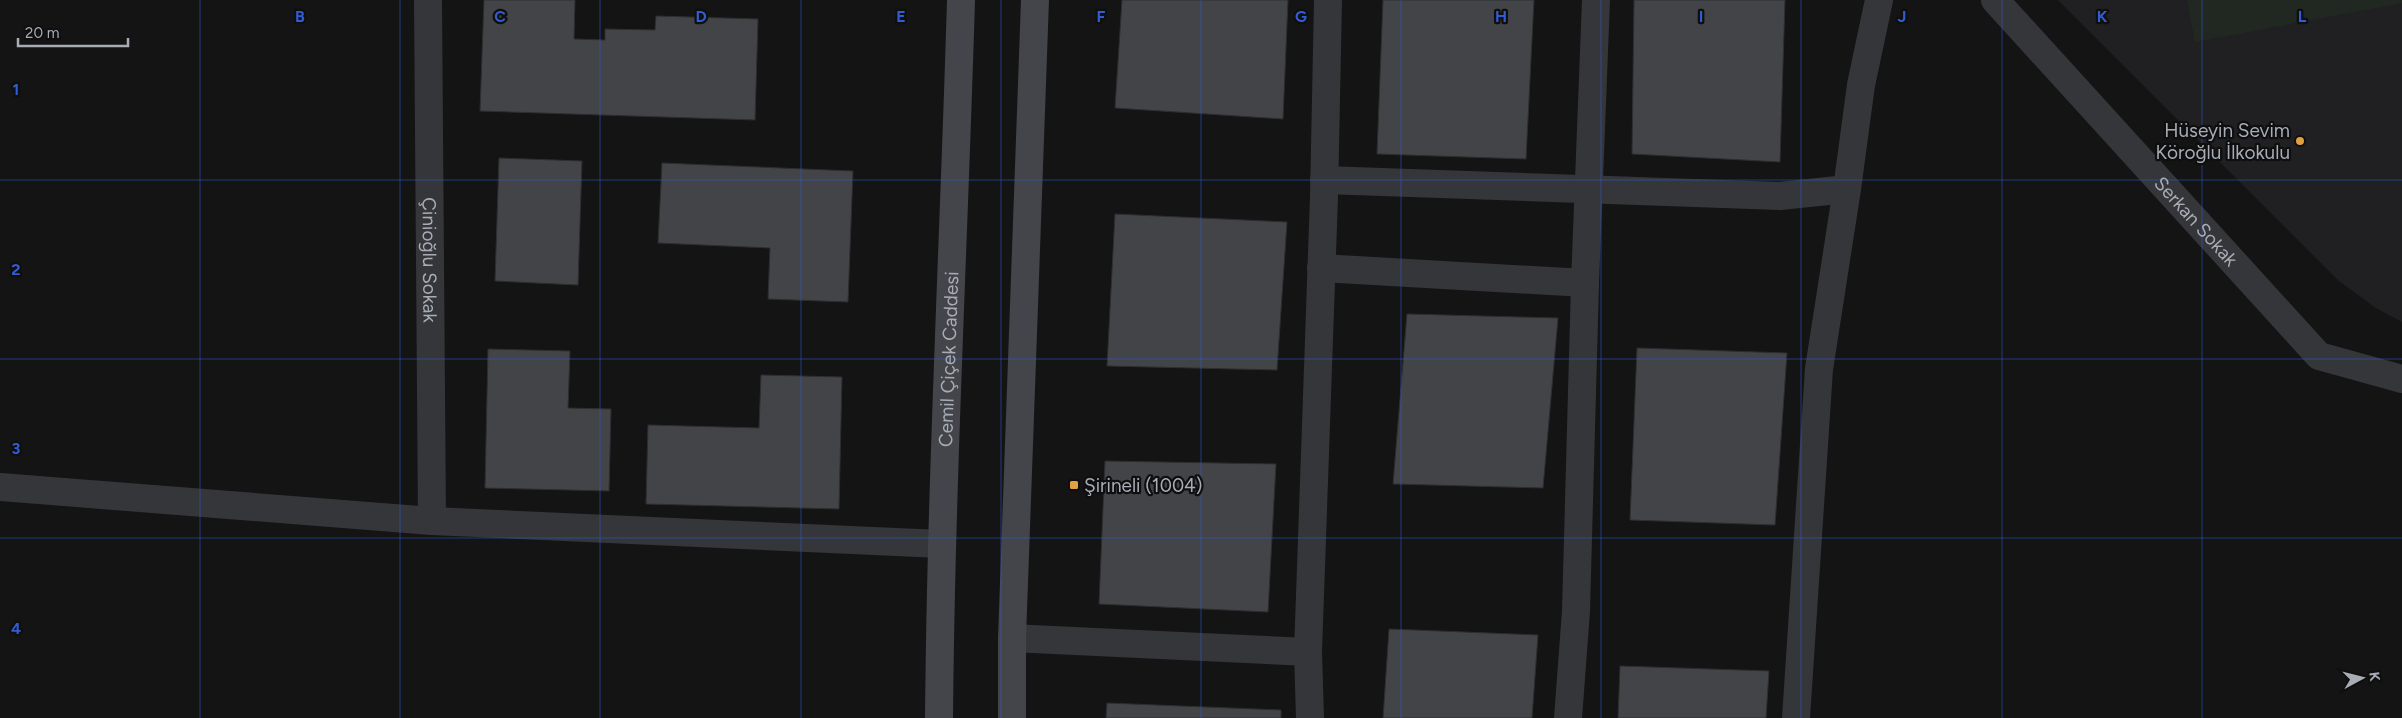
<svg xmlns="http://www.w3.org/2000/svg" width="2402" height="718" viewBox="0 0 2402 718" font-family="Figtree,sans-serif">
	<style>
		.built { fill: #202022 }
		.green { fill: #202821 }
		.building { fill: #434448; stroke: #2e2e31 }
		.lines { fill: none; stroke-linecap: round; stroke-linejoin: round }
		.street { stroke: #35363a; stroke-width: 28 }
		.secondary { stroke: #43454a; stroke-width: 28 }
		.grid { fill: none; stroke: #325cd3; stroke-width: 1; stroke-opacity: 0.55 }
		.poi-dot { fill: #e1a140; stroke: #0f0f10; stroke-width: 2 }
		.labels { text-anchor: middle; stroke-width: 4.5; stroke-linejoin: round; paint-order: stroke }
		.poi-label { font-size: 19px; fill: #a7acb5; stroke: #0f0f10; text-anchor: end }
		.street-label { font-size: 19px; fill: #a7acb5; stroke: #0f0f10 }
		.grid-label { font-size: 16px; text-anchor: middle; font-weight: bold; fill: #325cd3; stroke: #0f0f10; stroke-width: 4.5; stroke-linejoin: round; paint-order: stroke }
	</style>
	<rect width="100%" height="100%" fill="#141415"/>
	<path class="built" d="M2058,0H2402V322L2376,308L2339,281Z"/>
	<path class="green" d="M2187,0H2402V3L2195,42Z"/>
	<path class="building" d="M484,0H575L574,39L605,40V29L655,30L656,16L758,19L755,120L480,111Z
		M1122,0H1288L1283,119L1115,108Z
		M1383,0H1534L1526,159L1377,154Z
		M1634,0H1785L1780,162L1632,154Z
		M499,158L582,161L578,285L495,281Z
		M662,163L853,171L848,302L768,299L770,248L658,243Z
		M1115,214L1287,222L1277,370L1107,366Z
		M1407,314L1558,318L1543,488L1393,484Z
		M1637,348L1787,353L1775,525L1630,520Z
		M488,349L570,351L568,408L611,409L609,491L485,488Z
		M761,375L842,377L839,509L646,504L648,425L759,428Z
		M1105,461L1276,464L1268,612L1099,604Z
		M1389,629L1538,635L1532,718H1383Z
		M1620,666L1769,671L1766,718H1618Z
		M1107,703L1281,710V718H1106Z"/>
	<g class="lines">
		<g class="street">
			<path id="s1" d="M428,0L432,521"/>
			<path id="s2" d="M1995,0L2319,356L2402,379"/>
			<path d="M1324,180L1780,196L1847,189L1861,85L1879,0"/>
			<path d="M1321,268L1585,283"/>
			<path d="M0,487L432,521L941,544"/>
			<path d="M1012,638L1308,652L1310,718"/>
			<path d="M1308,652L1324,197L1328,0"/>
			<path d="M1568,718L1576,611L1585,283L1596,0"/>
			<path d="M1796,718L1819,369L1847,189"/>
		</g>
		<g class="secondary">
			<path id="s3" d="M939,718C941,479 954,239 961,0"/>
			<path d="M1012,718V638L1035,0"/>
		</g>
	</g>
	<path class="grid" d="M200,0V718M400,0V718M600,0V718M801,0V718M1001,0V718M1201,0V718M1401,0V718M1601,0V718M1801,0V718M2002,0V718M2202,0V718M0,180H2402M0,359H2402M0,538H2402"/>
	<g class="poi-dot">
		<circle cx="2300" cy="141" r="5"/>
		<rect x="1069" y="480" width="10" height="10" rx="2.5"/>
	</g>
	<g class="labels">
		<g class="poi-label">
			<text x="2290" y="137">Hüseyin Sevim<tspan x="2290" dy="22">Köroğlu İlkokulu</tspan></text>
			<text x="1084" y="492" text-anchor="start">Şirineli (1004)</text>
		</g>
		<g class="street-label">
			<text dy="7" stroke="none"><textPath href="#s2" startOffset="299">Serkan Sokak</textPath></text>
			<text dy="7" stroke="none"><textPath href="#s1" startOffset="260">Çinioğlu Sokak</textPath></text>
			<text dy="7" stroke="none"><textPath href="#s3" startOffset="359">Cemil Çiçek Caddesi</textPath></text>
		</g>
	</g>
	<g class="grid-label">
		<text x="300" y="22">B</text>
		<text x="500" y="22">C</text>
		<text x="701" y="22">D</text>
		<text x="901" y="22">E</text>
		<text x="1101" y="22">F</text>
		<text x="1301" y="22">G</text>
		<text x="1501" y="22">H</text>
		<text x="1701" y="22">I</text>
		<text x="1902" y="22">J</text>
		<text x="2102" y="22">K</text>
		<text x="2302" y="22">L</text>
		<text x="16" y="95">1</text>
		<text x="16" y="275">2</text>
		<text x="16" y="454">3</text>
		<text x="16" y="634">4</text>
	</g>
	<g transform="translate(2362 678) rotate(83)" stroke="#0f0f10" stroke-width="4" paint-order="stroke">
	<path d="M0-4L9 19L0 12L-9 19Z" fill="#a7acb5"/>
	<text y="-8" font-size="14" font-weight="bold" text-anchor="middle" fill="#a7acb5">K</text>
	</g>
	<path d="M18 38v8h110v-8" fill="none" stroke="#a7acb5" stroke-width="2.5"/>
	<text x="25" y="38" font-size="15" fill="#a7acb5" stroke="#0f0f10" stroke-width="4" paint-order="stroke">20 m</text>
</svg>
